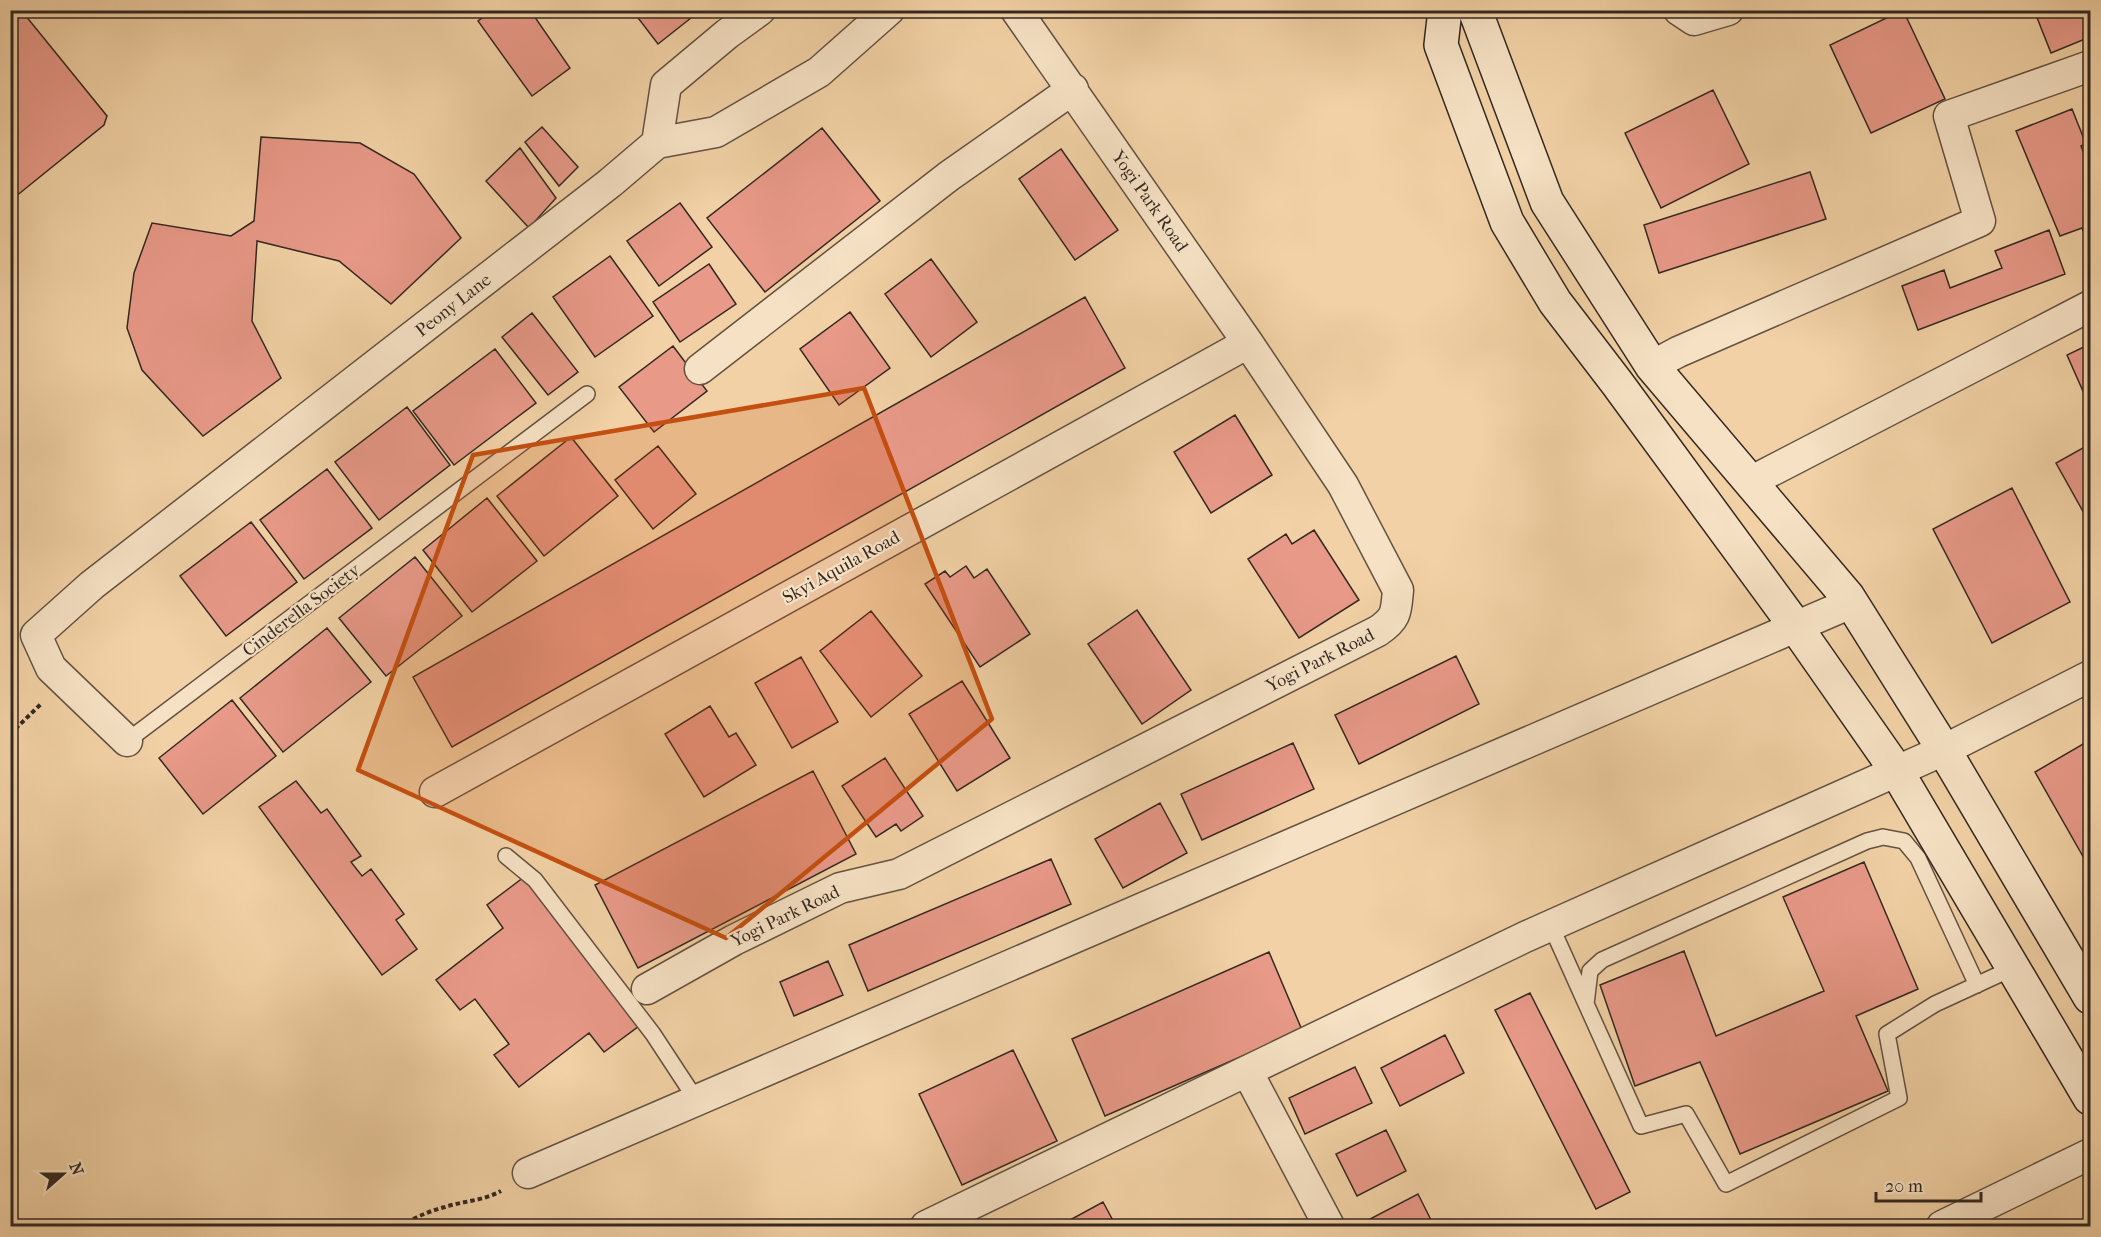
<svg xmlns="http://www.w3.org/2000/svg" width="2101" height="1237" viewBox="0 0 2101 1237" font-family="'IM FELL French Canon',serif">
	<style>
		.building { fill: #e89988; stroke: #342821; stroke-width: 1.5 }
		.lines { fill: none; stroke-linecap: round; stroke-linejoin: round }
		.lane-casing { stroke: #635242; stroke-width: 18 }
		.street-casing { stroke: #635242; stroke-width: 33 }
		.secondary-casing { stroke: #342821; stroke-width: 36 }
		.path { stroke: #342821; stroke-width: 4; stroke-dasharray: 4.5 3; stroke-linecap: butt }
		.lane { stroke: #f6e1c4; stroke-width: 15 }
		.street { stroke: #f6e1c4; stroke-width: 30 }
		.secondary { stroke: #f6e1c4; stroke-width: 33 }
		.marked { fill: #c44f10; fill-opacity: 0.2; stroke: #c44f10; stroke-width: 4.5; stroke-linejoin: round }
		.labels { text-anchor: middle; stroke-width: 4.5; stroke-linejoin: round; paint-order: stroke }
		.street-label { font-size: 18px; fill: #342821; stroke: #f6e1c4 }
	</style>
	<rect width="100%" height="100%" fill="#f1d1a5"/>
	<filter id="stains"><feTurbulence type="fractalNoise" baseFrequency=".00333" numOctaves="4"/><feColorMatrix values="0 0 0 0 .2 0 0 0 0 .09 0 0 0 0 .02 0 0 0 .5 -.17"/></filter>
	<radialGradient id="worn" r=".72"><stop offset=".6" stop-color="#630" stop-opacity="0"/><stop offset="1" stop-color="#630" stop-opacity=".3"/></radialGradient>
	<path class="building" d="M10,10H21L107,116L104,125L10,201Z
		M493,10H530L570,68L532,96L478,21Z
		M632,10H701L658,44Z
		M1903,10L1945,99L1871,133L1830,45Z
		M2034,10H2090V37L2051,53Z
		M1713,90L1749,164L1661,208L1625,133Z
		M2072,109L2086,144L2081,146L2090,169V239L2087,241L2082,228L2060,236L2016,131Z
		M542,127L578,167L559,186L525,142Z
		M822,128L880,201L765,292L707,218Z
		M261,137L360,143L414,174L461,238L391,304L339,261L257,241L252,321L281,378L203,436L142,370L127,328L134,273L152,223L231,236L254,221Z
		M520,148L556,198L529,228L486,181Z
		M1061,149L1118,230L1075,260L1019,179Z
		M1810,172L1826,219L1659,273L1644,225Z
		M680,203L712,247L659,286L627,241Z
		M2049,230L2065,274L1918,330L1902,286L1944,270L1950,288L2002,268L1995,251Z
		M610,256L653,316L595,357L553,297Z
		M931,259L977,322L931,357L885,294Z
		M709,264L736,304L680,342L653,302Z
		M1085,297L1125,368L452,747L413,677Z
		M850,312L890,368L839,405L800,349Z
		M532,313L578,372L548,395L502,337Z
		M2090,344V407L2067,355Z
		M673,346L707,391L654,432L619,387Z
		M495,349L536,403L454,465L413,411Z
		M407,407L450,465L379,520L335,462Z
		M1235,415L1272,475L1211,513L1174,452Z
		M571,437L618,496L544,556L497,496Z
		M2090,444V524L2056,463Z
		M658,446L696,494L653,529L615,480Z
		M327,469L372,528L304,579L260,520Z
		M2012,488L2070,602L1992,643L1933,529Z
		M487,498L537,561L472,612L423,550Z
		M251,522L297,582L226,636L180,576Z
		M1314,530L1359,600L1299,638L1248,559L1286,534L1292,544Z
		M415,557L462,616L386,676L339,618Z
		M966,566L974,578L987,569L1030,634L980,667L925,584L945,571L950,577Z
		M1137,610L1191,690L1142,724L1088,644Z
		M871,611L922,676L871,717L820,651Z
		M327,628L371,682L283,752L240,698Z
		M1456,656L1479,704L1359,764L1335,715Z
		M801,657L838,722L792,748L755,683Z
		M962,681L1010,758L957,791L909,714Z
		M232,700L276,756L203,814L159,758Z
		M710,706L729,737L736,733L756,765L704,797L665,734Z
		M2090,740V857L2085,860L2035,772Z
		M1293,743L1314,789L1202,840L1181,794Z
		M885,758L923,816L901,831L896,824L876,837L842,786Z
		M813,771L856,854L638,968L595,885Z
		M296,781L321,813L327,809L361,856L351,862L362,876L371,869L404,914L396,920L417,949L382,975L259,807Z
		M1160,803L1187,853L1123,888L1095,839Z
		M1051,859L1071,904L868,991L849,945Z
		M1864,862L1918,989L1856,1016L1888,1091L1740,1154L1700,1062L1635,1086L1600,985L1684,951L1716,1036L1824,991L1783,897Z
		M524,877L639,1026L604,1052L589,1033L519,1087L494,1055L509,1044L475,999L460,1010L436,980L503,928L487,905Z
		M1269,952L1302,1030L1105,1116L1072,1039Z
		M828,961L843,995L794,1016L780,982Z
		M1530,993L1630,1192L1596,1209L1495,1010Z
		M1445,1035L1464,1073L1400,1106L1381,1068Z
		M1013,1050L1057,1141L962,1185L919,1094Z
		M1355,1067L1372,1103L1305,1134L1289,1098Z
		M1386,1130L1406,1171L1357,1196L1336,1154Z
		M1418,1194L1434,1226H1374L1370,1219Z
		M1103,1202L1116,1226H1059Z"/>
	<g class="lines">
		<defs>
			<path id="lane" d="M127,741L587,394
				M506,856L535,880L653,1034L697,1101
				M1551,926L1641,1126L1686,1114L1726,1184L1899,1098L1887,1034L1935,1004L2013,968
				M1586,1004L1590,971L1602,960L1867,841L1883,837L1904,841L1918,858L1977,985"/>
			<path id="street" d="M1679,10L1694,20L1728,10
				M657,143L666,85L727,34L760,10
				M1652,366L1678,352L1980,221L1949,116L2090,66
				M700,369L949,176L1073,89
				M1750,482L2090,306
				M127,741L51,668L36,635L92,585L610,183L657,143L716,132L819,72L889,10
				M435,792L1248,343
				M647,989L734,940L840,888L899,874L1378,631C1397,618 1396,612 1398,590L1343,485L1248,343L1016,10
				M1247,1071L1525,937L1944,750L2090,676
				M528,1173L1851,603
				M926,1226L1247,1071L1329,1226
				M1942,1226L2090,1154"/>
			<path id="secondary" d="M1445,10L1441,45L1507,222L1555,302L1617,383L1796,627L1896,770L2090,1098
				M1475,10L1547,202L1652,366L1848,597L1944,750L2090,997"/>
		</defs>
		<use href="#lane" class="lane-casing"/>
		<use href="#street" class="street-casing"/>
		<use href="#secondary" class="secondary-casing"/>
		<path class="path" d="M10,734L41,704
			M400,1226C414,1218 429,1211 445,1207C463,1201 483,1201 501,1191"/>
		<use href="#lane" class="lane"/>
		<use href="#street" class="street"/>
		<use href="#secondary" class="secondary"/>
	</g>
	<path class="marked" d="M864,388L992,719L726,938L358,770L473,455Z"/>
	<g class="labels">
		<g class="street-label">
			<text transform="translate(1150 201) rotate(55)" y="6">Yogi Park Road</text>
			<text transform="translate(453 305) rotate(-38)" y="6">Peony Lane</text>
			<text transform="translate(841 567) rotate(-29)" y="6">Skyi Aquila Road</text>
			<text transform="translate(301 610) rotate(-37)" y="6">Cinderella Society</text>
			<text transform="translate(1320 660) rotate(-27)" y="6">Yogi Park Road</text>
			<text transform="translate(785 916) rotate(-26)" y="6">Yogi Park Road</text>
		</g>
	</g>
	<rect width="2101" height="1237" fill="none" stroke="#f1d1a5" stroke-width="36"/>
	<rect x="12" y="12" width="2077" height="1213" fill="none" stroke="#342821" stroke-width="3"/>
	<rect x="18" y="18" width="2065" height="1201" fill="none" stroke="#342821" stroke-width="1.5"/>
	<g transform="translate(63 1174) rotate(69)" stroke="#f6e1c4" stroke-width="4.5" paint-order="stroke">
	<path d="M0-4.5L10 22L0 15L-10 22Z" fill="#342821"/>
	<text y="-9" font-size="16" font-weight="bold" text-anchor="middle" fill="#342821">N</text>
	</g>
	<path d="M1876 1192v9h105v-9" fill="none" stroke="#342821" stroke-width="3"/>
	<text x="1885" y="1192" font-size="18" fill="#342821" stroke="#f6e1c4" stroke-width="4.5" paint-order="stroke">20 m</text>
	<rect width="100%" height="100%" filter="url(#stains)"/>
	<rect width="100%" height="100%" fill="url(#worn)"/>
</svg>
